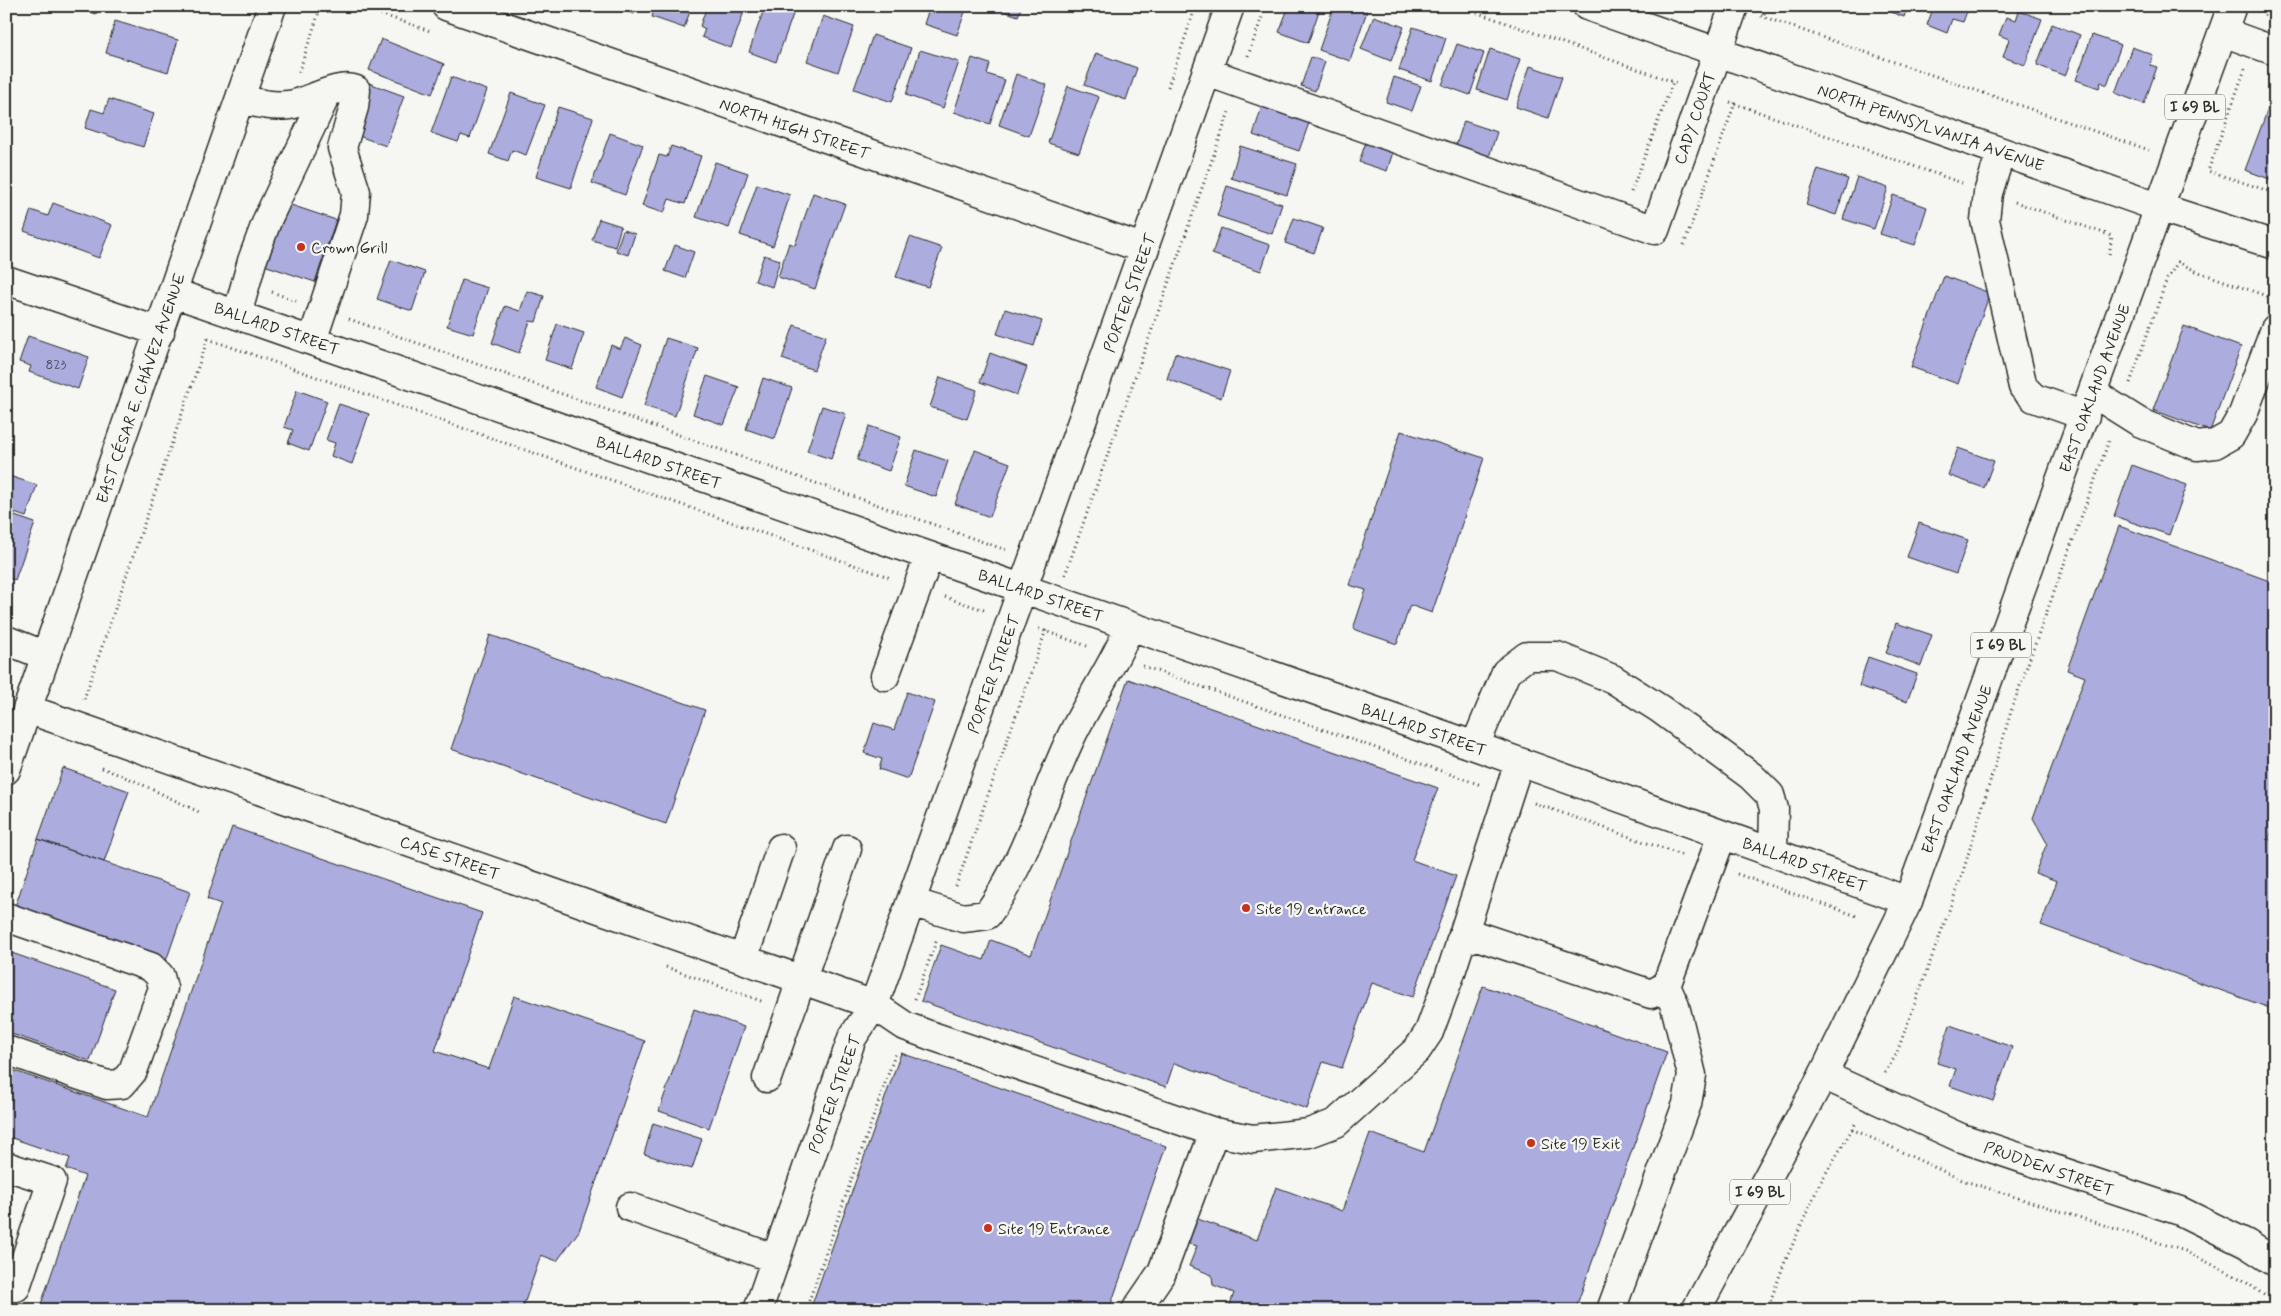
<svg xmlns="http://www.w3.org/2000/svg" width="2281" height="1316" viewBox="0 0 2281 1316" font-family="Mynerve,sans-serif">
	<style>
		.building { fill: #acadde; stroke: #2b2b2b }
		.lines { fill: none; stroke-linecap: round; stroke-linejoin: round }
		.minor-casing { stroke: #2b2b2b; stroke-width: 31 }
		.major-casing { stroke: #2b2b2b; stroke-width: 31 }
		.path { stroke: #2b2b2b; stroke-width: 3; stroke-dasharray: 1 4; stroke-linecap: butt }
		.minor { stroke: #f6f6f2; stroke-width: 28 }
		.major { stroke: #f6f6f2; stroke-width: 28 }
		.poi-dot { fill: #c8321e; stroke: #f6f6f2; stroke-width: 2 }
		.labels { text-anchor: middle; stroke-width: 4.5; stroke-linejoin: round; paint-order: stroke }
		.number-label { font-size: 14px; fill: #4b4c58 }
		.shield { fill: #f6f6f2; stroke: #686867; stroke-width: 1 }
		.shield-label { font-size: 15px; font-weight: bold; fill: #2b2b2b }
		.street-label { font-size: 16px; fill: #2b2b2b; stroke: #f6f6f2 }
		.poi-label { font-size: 16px; fill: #2b2b2b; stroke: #f6f6f2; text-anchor: start }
	</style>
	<rect width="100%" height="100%" fill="#f6f6f2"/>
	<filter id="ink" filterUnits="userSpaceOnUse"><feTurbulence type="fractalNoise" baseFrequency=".02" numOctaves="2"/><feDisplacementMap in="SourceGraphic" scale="10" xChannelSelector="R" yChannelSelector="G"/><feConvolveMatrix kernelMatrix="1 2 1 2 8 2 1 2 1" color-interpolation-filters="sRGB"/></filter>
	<g filter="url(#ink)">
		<path class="building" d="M72,6H99L96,14Z
			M612,6H637L634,14Z
			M655,6H692L684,28L652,17Z
			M707,6H746L731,48L702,37L705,29L700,26Z
			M765,6H796L776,62L749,52Z
			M930,6H967L957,35L924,24Z
			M999,6H1022L1018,16L998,9Z
			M1289,6L1320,8L1308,43L1279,32Z
			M1334,6H1354L1367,11L1350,61L1319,50Z
			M1875,6H1908L1904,17Z
			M1934,6H1969L1963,22L1952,19L1947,33L1927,25Z
			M2019,11L2042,19L2025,65L2003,57L2009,39L1999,35L2006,17L2016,20Z
			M823,16L854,27L838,72L807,61Z
			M1374,16L1404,27L1391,61L1361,49Z
			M115,21L178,40L168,72L106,53Z
			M2052,24L2080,35L2065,76L2037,65Z
			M1413,27L1446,38L1432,81L1399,70Z
			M873,35L911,48L892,102L854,89Z
			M2092,35L2121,45L2107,85L2101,82L2099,88L2076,80Z
			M381,39L444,64L432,94L369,70Z
			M1457,44L1484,53L1470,95L1442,85Z
			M2132,47L2153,55L2150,65L2157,67L2144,104L2115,93Z
			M1490,49L1520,59L1507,100L1477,90Z
			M920,50L959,62L943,108L906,95Z
			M1096,53L1137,68L1126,100L1084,85Z
			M1311,57L1325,62L1315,91L1301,86Z
			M972,58L990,64L987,74L1005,80L990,124L954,112Z
			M1530,66L1562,77L1548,118L1516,107Z
			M1016,74L1047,85L1029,136L999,125Z
			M451,77L487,90L470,138L461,135L458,142L431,133Z
			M1394,77L1421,86L1412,111L1386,102Z
			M366,82L404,96L386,146L348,132Z
			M1068,86L1099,97L1079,153L1048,143Z
			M2275,90V181L2245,170Z
			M511,93L545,105L526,155L512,150L508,161L489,154Z
			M109,99L154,114L143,147L85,128L91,109L104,113Z
			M1263,103L1310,120L1299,151L1253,135Z
			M558,107L593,118L571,188L536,177Z
			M1464,121L1497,132L1489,157L1456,146Z
			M610,133L643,145L625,195L592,183Z
			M1366,142L1393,152L1387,171L1359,162Z
			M671,146L701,156L685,204L669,199L664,213L642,206L659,155L667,157Z
			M1240,146L1297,164L1287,195L1231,178Z
			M715,162L748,173L729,228L696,217Z
			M1818,169L1848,179L1836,215L1806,205Z
			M1857,177L1888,188L1874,229L1843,219Z
			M757,184L790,195L773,246L740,235Z
			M1227,186L1282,204L1272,234L1217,216Z
			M813,193L845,204L815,289L778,277L789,243L795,245Z
			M1893,195L1927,207L1915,245L1880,234Z
			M53,203L112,225L99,258L24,231L31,210L48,216Z
			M288,204L336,220L315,282L261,264L274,224L281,226Z
			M1294,218L1323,228L1314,253L1285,243Z
			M599,219L621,226L615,247L592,240Z
			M1221,228L1270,245L1261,271L1212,254Z
			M623,230L635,234L628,255L616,251Z
			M910,237L942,248L928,287L896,277Z
			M675,245L694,252L685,278L665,271Z
			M764,255L780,260L772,287L755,281Z
			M391,260L425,272L412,311L377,299Z
			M1944,276L1990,293L1958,384L1911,367Z
			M462,280L488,288L473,334L447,326Z
			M527,291L544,296L536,322L530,321L519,353L492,343L505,306L520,311Z
			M1005,309L1042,321L1034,346L997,334Z
			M557,324L584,333L572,369L545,360Z
			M794,325L826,336L814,370L782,359Z
			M2184,326L2241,347L2210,431L2153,410Z
			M28,336L89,357L78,389L29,372L31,366L19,362Z
			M625,338L642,345L622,397L596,387L611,345L620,349Z
			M666,338L698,348L675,416L644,406Z
			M990,353L1027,367L1017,395L980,382Z
			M1175,353L1230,371L1221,398L1167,379Z
			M707,376L739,387L724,425L693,414Z
			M940,377L977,390L967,419L930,407Z
			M763,378L792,388L775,439L746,429Z
			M297,390L327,401L309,451L288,443L293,430L284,427Z
			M339,404L369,414L352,464L331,456L335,443L326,440Z
			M822,406L846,414L831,459L807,451Z
			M869,426L901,437L889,471L857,460Z
			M1401,431L1484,458L1432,613L1410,605L1397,644L1353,629L1366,590L1349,585Z
			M1958,448L1994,461L1984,488L1948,475Z
			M916,450L948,461L936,497L904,486Z
			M975,450L1010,463L990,517L955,504Z
			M2132,465L2187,485L2169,535L2114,516Z
			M6,475L37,485L26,517L6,510Z
			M6,513L35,523L15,580L6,577Z
			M1919,523L1968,540L1956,574L1907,557Z
			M2119,526L2275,583V823L2269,839L2275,842V1010L2041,925L2057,881L2035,873L2047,843L2033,818L2085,677L2067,670Z
			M1896,623L1932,635L1921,666L1886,653Z
			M490,635L705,710L666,824L451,749Z
			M1868,657L1917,674L1907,702L1859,686Z
			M1128,679L1438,788L1412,860L1456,876L1413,997L1372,983L1342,1068L1323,1062L1307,1109L1174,1063L1166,1087L921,1001L941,945L984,960L991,940L1031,955Z
			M907,692L935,702L908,779L879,769L882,759L864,753L874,723L894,730Z
			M63,768L129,791L104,862L38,839Z
			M232,827L482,913L435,1051L489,1069L514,996L645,1041L579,1231L557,1261L541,1255L522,1310H39L85,1176L66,1169L70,1158L6,1136V1068L148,1117L221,904L207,899Z
			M38,839L190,892L166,961L15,907Z
			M6,951L115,989L90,1061L6,1032Z
			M1483,986L1667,1052L1575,1310H1228L1234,1293L1213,1285L1212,1275L1189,1266L1197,1246L1186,1243L1195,1218L1257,1240L1276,1187L1342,1211L1370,1133L1424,1152Z
			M694,1009L744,1027L709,1128L659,1111Z
			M1950,1025L2012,1047L1993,1101L1950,1086L1956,1069L1937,1063Z
			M901,1053L1166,1146L1109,1310H810Z
			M653,1123L702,1139L692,1169L644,1154Z"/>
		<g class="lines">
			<defs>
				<path id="minor" d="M446,6L1145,249
					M1587,6L2158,207
					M2223,32L2275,51
					M1207,72L1655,230L1734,6
					M240,99C257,103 271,107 289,105C308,103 338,82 356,90L354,107L342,148L356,192L354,215L312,341
					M2001,152L1988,193L1985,220L2023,387L2034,398L2085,416
					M6,280L160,332
					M174,293L1475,746L1908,901
					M237,315L252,261L268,218L327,93
					M2093,393L2139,422L2197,446L2215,444L2231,435L2243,414L2275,329
					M6,640L46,656
					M885,676L929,556
					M27,709L874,1005L905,1026L929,1035L1214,1132L1253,1139L1309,1133L1336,1123L1417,1050L1429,1032L1450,975L1519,762
					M1475,746L1506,672L1527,656H1557L1613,679L1660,709L1751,776L1770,795L1774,809L1773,852
					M6,770L272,6
					M911,902L963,918L987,915C1027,860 1044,793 1073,733C1091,697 1114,664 1130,626
					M6,917L151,967L160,976L163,988L133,1071L122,1084L107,1085L6,1050
					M1460,942L1477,936L1651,994L1666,986L1722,835
					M743,959L781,848
					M1823,1075L1961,1138L2180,1211L2247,1244L2275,1262
					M767,1078L847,849
					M6,1166L52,1181L16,1287L6,1284
					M630,1207L776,1259
					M758,1310L852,1038L874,1005L1230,6
					M1136,1310L1162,1272L1214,1132
					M1611,1310L1687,1104L1692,1075L1675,1006L1666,986"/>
				<path id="major" d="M2158,207L2275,245
					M1696,1310L1823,1075L1908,901L2232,6"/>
			</defs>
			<use href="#minor" class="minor-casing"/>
			<use href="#major" class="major-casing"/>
			<path class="path" d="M357,6L430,31
				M1458,6L1677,83
				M1764,14L1767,6
				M1761,16L2149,150
				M2265,16L2268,6
				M1248,56L1266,6
				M2245,69L2208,171L2275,193
				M299,72L321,6
				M1168,87L1196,6
				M1730,102L1962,183
				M1631,192L1673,82
				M2015,202L2112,236L2109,255
				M1684,245L1735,103
				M272,292L296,301
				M349,319L1006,550
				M208,339L891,578
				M2130,383L2167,279L2178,262L2196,271L2275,299
				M1065,575L1230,109
				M945,597L984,610
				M1039,629L1087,646
				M1143,666L1481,785
				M84,699L208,338
				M102,768L135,781L199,812
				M1534,803L1684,856
				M1737,874L1857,916
				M956,886L1046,630
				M666,967L764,1002
				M915,999L937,939
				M1885,1073L1896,1055L1962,875L2013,705L2110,438
				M1852,1129L1962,1180L2185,1251L2243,1280L2275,1303
				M809,1301L896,1052
				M1663,1310L1667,1301
				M1767,1310L1784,1264L1819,1185L1857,1121"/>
			<use href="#minor" class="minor"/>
			<use href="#major" class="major"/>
		</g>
	</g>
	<g class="poi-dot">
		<circle cx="301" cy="247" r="5"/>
		<circle cx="1246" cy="908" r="5"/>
		<circle cx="1531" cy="1143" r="5"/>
		<circle cx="988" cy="1228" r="5"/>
	</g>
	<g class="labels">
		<g class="number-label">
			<text x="56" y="369">823</text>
		</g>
		<g class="shield">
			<rect x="2165" y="94.5" width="60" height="25" rx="4"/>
			<rect x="1971" y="632.5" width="60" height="25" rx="4"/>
			<rect x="1730" y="1179.5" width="60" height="25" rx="4"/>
		</g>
		<g class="shield-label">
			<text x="2195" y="112">I 69 BL</text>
			<text x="2001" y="650">I 69 BL</text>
			<text x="1760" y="1197">I 69 BL</text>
		</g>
		<g class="street-label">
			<text transform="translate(1694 118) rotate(-71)" y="6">CADY COURT</text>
			<text transform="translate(1931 127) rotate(19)" y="6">NORTH PENNSYLVANIA AVENUE</text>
			<text transform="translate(795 128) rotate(19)" y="6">NORTH HIGH STREET</text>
			<text transform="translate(1129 293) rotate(-70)" y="6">PORTER STREET</text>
			<text transform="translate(277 328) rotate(19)" y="6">BALLARD STREET</text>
			<text transform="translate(140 388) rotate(-71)" y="6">EAST CÉSAR E. CHÁVEZ AVENUE</text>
			<text transform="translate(2094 388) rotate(-70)" y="6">EAST OAKLAND AVENUE</text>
			<text transform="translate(659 462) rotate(19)" y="6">BALLARD STREET</text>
			<text transform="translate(1041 595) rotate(19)" y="6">BALLARD STREET</text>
			<text transform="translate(993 674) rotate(-70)" y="6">PORTER STREET</text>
			<text transform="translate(1424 729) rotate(19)" y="6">BALLARD STREET</text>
			<text transform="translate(1956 769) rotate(-70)" y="6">EAST OAKLAND AVENUE</text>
			<text transform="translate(450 857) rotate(19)" y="6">CASE STREET</text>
			<text transform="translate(1805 864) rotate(20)" y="6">BALLARD STREET</text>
			<text transform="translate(834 1094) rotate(-70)" y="6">PORTER STREET</text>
			<text transform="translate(2049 1168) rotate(19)" y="6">PRUDDEN STREET</text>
		</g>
		<g class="poi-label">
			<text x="311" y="253">Crown Grill</text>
			<text x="1256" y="914">Site 19 entrance</text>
			<text x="1541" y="1149">Site 19 Exit</text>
			<text x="998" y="1234">Site 19 Entrance</text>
		</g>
	</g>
	<rect width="2281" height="1316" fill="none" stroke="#f6f6f2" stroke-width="25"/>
	<rect x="12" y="12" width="2256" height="1291" fill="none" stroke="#2b2b2b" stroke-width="2" filter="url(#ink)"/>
</svg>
